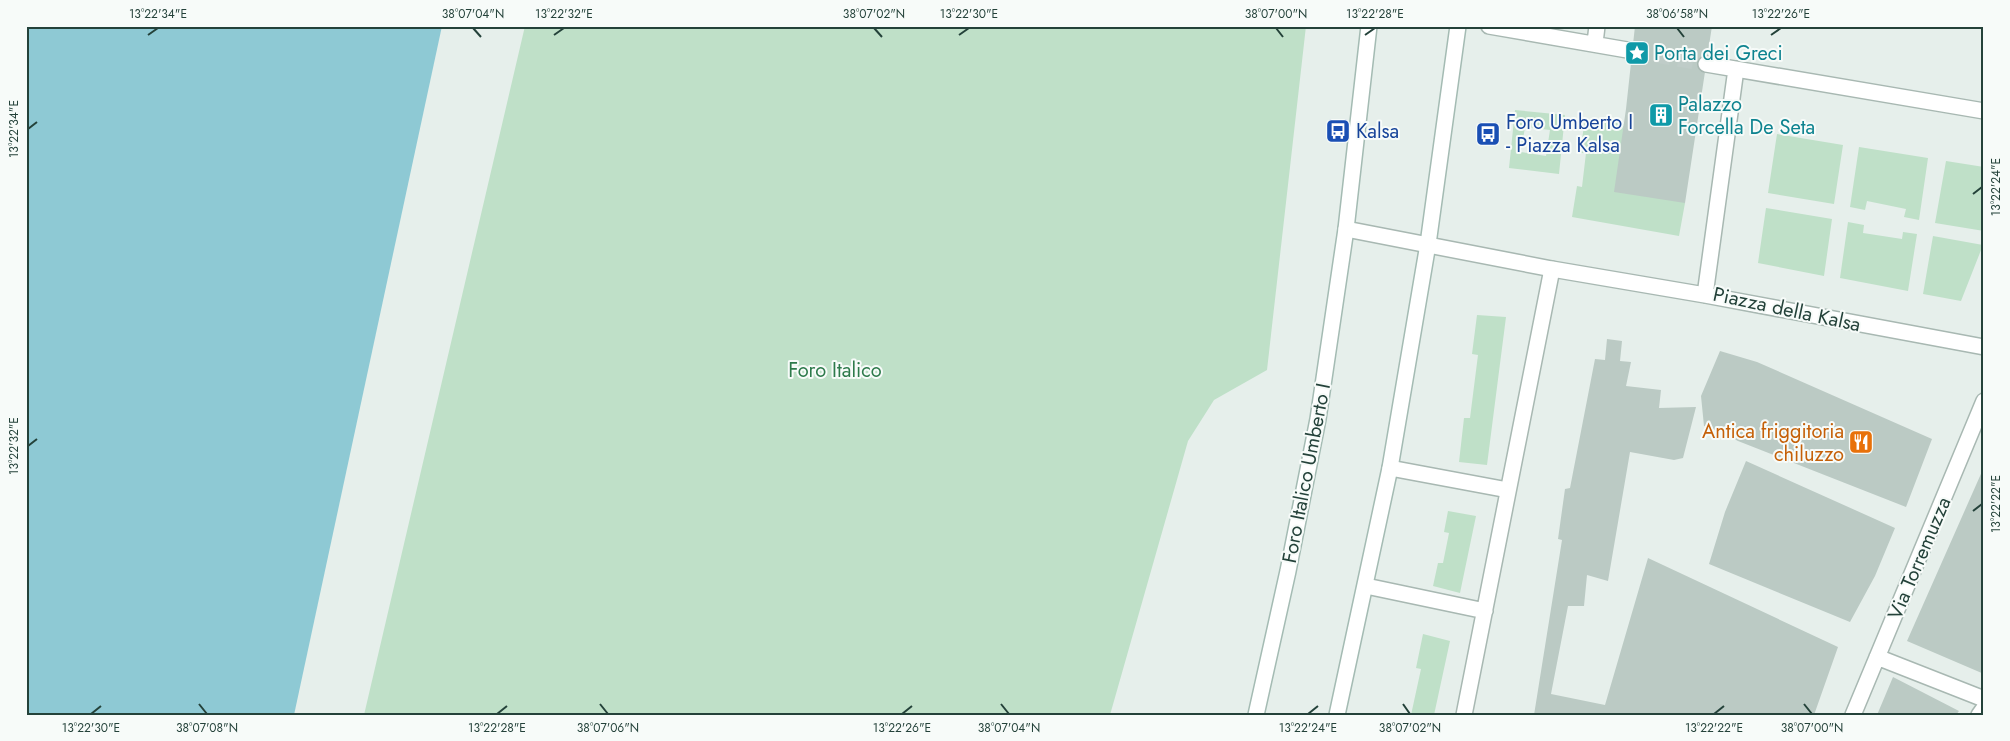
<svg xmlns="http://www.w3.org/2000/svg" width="2010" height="741" viewBox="0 0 2010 741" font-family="Jost,sans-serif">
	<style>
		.green { fill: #bfe0c8; fill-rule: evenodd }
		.water { fill: #8ec9d4 }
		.building { fill: #bbcac4 }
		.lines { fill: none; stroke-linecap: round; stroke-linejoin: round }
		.minor-tunnel { stroke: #bfccc8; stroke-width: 15; stroke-dasharray: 15 8; stroke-linecap: butt }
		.pedestrian-casing { stroke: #a8b8b2; stroke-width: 18 }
		.minor-casing { stroke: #a8b8b2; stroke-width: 18 }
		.secondary-casing { stroke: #a4bbb3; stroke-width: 18 }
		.pedestrian { stroke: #fff; stroke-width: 15 }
		.minor { stroke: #fff; stroke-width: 15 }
		.secondary { stroke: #fff; stroke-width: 15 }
		.ticks { fill: none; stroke: #24423a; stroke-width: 2 }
		.labels { text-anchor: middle; stroke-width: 4; stroke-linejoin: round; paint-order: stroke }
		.culture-label { font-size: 20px; fill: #0d838f; stroke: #f7fbf9; text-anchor: start }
		.transit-label { font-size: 20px; fill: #164399; stroke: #f7fbf9; text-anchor: start }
		.street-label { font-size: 20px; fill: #24423a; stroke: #f7fbf9 }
		.park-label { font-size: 20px; fill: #2d7a4b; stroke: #f7fbf9 }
		.food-label { font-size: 20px; fill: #c56008; stroke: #f7fbf9; text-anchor: end }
		.neatline { fill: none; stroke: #24423a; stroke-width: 2 }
		.ticks-label { font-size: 12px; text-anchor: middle; fill: #24423a }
	</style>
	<rect width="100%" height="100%" fill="#e6efeb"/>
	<path class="green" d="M525,26H1306L1267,370L1214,400L1188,441L1110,715H364Z
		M1515,110L1565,115L1559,174L1509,168ZM1525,127L1550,130L1546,156L1521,152Z
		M1585,119L1624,124L1685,203L1679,236L1572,217L1577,186L1582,187L1586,153H1580Z
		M1777,134L1843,145L1834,204L1768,193Z
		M1859,147L1928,158L1919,220L1904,217L1906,209L1867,201L1865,210L1850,207Z
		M1946,161L1984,167V231L1935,223Z
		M1766,208L1832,219L1824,276L1758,263Z
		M1848,222L1864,225L1863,233L1902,239L1903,232L1917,234L1908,291L1840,278Z
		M1933,236L1983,245L1961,301L1923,294Z
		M1477,315L1506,317L1487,465L1459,462L1464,418H1470L1478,355L1472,354Z
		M1448,511L1476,516L1460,593L1433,586L1438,563H1443L1449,533L1444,532Z
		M1423,634L1450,641L1434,715H1411L1421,669L1416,668Z"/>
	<path class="water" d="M26,26H442L294,715H26Z"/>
	<path class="building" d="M1635,26H1712L1685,203L1614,192L1626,109Z
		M1607,339L1622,341L1620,361L1631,362L1626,386L1661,390L1659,408L1696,407L1683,458L1674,460L1630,452L1608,581L1587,575L1584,606H1568L1551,694L1605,705L1648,558L1838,647L1814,715H1534L1562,540L1558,539L1565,489L1570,488L1595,359L1605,360Z
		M1720,351L1757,362L1932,439L1906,507L1738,441L1721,432L1704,426L1701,396Z
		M1746,461L1895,528L1875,576L1850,622L1709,564L1725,512Z
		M1984,467V674L1907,641Z
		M1893,677L1959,711L1956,715H1877Z"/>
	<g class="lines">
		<path class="minor-tunnel" d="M1633,51L1706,64"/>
		<defs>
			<path id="pedestrian" d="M1390,468L1508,490
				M1366,586L1485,611
				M1464,715L1552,269"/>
			<path id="minor" d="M1489,26L1633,51
				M1595,43L1597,26
				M1706,64L1984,111
				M1346,229L1552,269L1705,295L1984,347
				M1705,295L1736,69
				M1877,657L1984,699
				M1853,715L1984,401
				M1979,715L1984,708"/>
			<path id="secondary" d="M1256,715L1288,571L1318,419L1346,229L1369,26
				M1337,715L1390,468L1428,244L1458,26"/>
		</defs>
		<use href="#pedestrian" class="pedestrian-casing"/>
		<use href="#minor" class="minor-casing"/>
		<use href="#secondary" class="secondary-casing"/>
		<use href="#pedestrian" class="pedestrian"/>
		<use href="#minor" class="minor"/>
		<use href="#secondary" class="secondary"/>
	</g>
	<path class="ticks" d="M473,28L481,37M874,28L882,37M1276,28L1283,37M1677,28L1684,37M148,35L158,28M554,35L564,28M959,35L969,28M1365,35L1375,28M1771,35L1781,28M28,129L37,122M1973,194L1982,187M28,446L37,439M1973,511L1982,504M199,704L207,714M600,704L608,714M1001,704L1009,714M1403,704L1410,714M1804,704L1812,714M91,714L101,706M497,714L507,706M902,714L912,706M1308,714L1318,706M1714,714L1724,706"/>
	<defs>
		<symbol id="sight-square" viewBox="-11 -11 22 22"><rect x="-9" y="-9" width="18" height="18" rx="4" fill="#0f9aa8" stroke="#f7fbf9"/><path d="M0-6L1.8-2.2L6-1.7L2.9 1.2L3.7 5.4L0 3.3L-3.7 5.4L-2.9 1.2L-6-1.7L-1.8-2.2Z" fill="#fff"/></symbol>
		<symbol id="building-square" viewBox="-11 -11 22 22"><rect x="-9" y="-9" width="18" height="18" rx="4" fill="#0f9aa8" stroke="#f7fbf9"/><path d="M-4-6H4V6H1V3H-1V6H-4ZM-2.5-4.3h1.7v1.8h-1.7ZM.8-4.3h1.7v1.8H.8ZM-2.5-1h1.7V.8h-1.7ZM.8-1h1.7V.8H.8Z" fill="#fff"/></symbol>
		<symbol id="bus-square" viewBox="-11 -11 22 22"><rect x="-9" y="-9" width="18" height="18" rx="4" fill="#1a4fb4" stroke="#f7fbf9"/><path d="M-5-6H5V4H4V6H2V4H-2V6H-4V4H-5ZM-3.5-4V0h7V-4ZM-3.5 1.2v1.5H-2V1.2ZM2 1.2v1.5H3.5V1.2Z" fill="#fff"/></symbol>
		<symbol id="restaurant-square" viewBox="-11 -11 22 22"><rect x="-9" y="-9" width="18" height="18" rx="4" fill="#e8710a" stroke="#f7fbf9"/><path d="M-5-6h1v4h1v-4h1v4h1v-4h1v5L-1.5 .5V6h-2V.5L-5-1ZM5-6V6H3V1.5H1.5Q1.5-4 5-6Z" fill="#fff"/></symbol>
	</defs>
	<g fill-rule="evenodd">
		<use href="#sight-square" x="1623" y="39" width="28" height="28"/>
		<use href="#building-square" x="1647" y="101" width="28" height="28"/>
		<use href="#bus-square" x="1324" y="117" width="28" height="28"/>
		<use href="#bus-square" x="1474" y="120" width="28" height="28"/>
		<use href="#restaurant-square" x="1847" y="428" width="28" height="28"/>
	</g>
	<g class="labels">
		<g class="culture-label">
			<text x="1654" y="60">Porta dei Greci</text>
			<text x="1678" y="111">Palazzo<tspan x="1678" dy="23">Forcella De Seta</tspan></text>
		</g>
		<g class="transit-label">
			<text x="1506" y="129">Foro Umberto I<tspan x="1506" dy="23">- Piazza Kalsa</tspan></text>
			<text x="1356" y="138">Kalsa</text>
		</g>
		<g class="street-label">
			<text transform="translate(1787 309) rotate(12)" y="7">Piazza della Kalsa</text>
			<text transform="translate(1306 473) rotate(-79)" y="7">Foro Italico Umberto I</text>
			<text transform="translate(1919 558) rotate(-67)" y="7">Via Torremuzza</text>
		</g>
		<g class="park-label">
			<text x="835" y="377">Foro Italico</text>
		</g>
		<g class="food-label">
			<text x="1844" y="438">Antica friggitoria<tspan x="1844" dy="23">chiluzzo</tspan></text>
		</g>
	</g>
	<rect width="2010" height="741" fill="none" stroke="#f7fbf9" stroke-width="55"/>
	<rect x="28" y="28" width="1954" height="686" class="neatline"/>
	<g class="ticks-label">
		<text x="158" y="18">13°22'34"E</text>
		<text x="473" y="18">38°07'04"N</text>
		<text x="564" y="18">13°22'32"E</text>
		<text x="874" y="18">38°07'02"N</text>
		<text x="969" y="18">13°22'30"E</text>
		<text x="1276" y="18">38°07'00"N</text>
		<text x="1375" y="18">13°22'28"E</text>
		<text x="1677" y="18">38°06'58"N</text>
		<text x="1781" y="18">13°22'26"E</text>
		<text transform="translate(14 129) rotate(-90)" y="4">13°22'34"E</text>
		<text transform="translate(1996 187) rotate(-90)" y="4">13°22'24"E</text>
		<text transform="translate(14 446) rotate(-90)" y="4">13°22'32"E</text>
		<text transform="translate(1996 504) rotate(-90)" y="4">13°22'22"E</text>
		<text x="91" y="732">13°22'30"E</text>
		<text x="207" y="732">38°07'08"N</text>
		<text x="497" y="732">13°22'28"E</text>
		<text x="608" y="732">38°07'06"N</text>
		<text x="902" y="732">13°22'26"E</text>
		<text x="1009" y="732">38°07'04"N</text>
		<text x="1308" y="732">13°22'24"E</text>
		<text x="1410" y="732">38°07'02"N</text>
		<text x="1714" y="732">13°22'22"E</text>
		<text x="1812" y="732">38°07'00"N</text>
	</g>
</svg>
